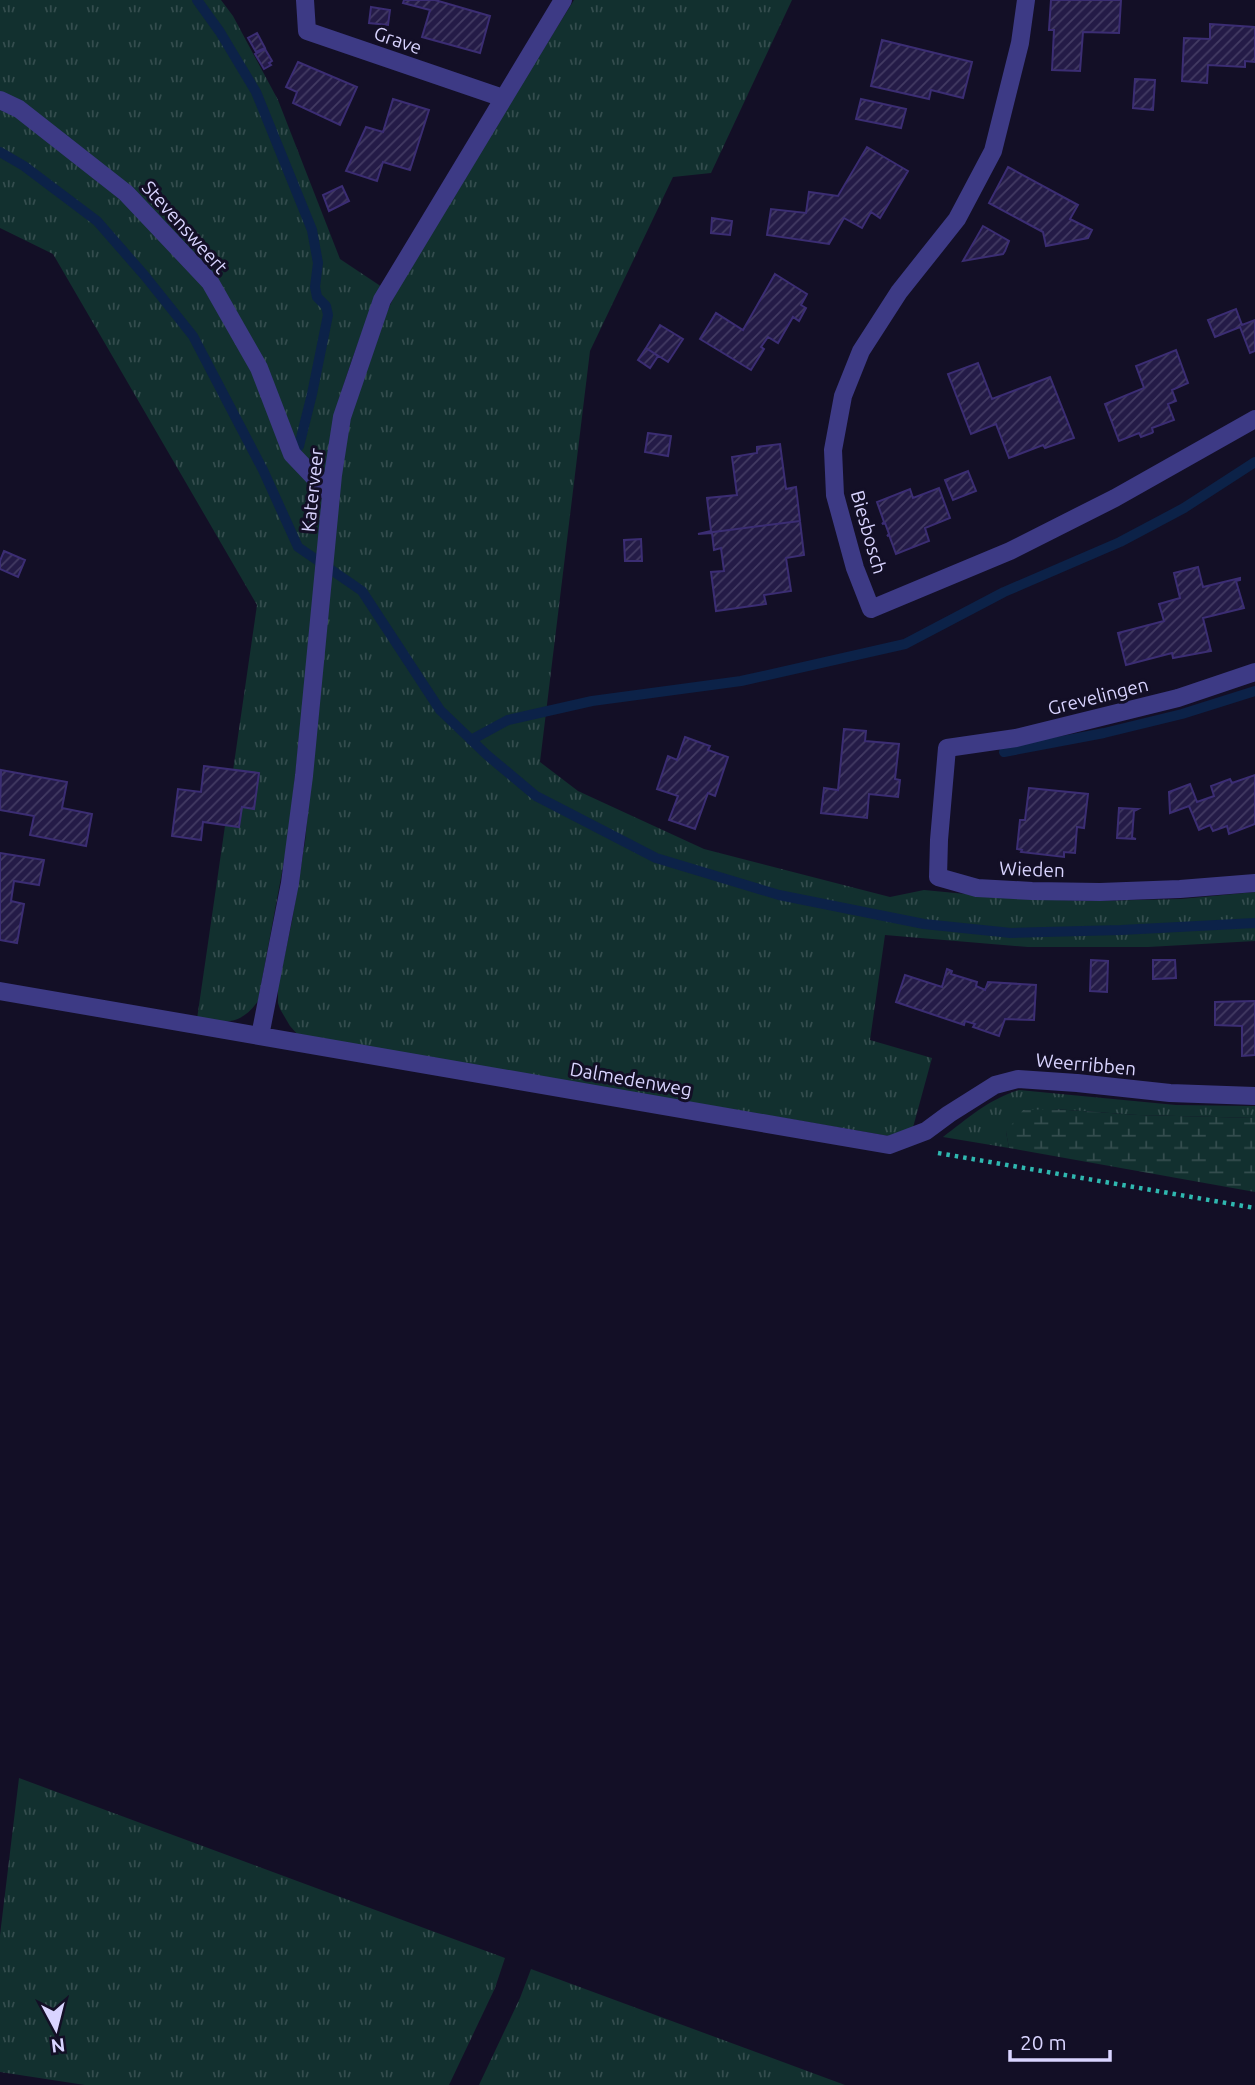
<svg xmlns="http://www.w3.org/2000/svg" width="1255" height="2085" viewBox="0 0 1255 2085" font-family="Ubuntu,sans-serif">
	<style>
		.grass { fill: url(#grass-tufts) }
		.wetland { fill: url(#wetland-marsh) }
		.lines { fill: none; stroke-linecap: round; stroke-linejoin: round }
		.stream { stroke: #0c2248; stroke-width: 10 }
		.building { fill: url(#building-hatch); stroke: #3b2d73; stroke-width: 2 }
		.path { stroke: #2fb8b0; stroke-width: 4.5; stroke-dasharray: 3.5 5; stroke-linecap: butt }
		.street { stroke: #3d3a85; stroke-width: 18 }
		.labels { text-anchor: middle; stroke-width: 6; stroke-linejoin: round; paint-order: stroke }
		.street-label { font-size: 19px; fill: #d9d4ff; stroke: #130f26 }
	</style>
	<defs>
		<pattern id="grass-tufts" width="24" height="20" patternUnits="userSpaceOnUse" patternTransform="scale(1.75)"><rect width="24" height="20" fill="#12302f"/><path d="M3 7l-1-3M5 7V3M7 7l1-3M15 17l-1-3M17 17v-4M19 17l1-3" fill="none" stroke="#344d4e"/></pattern>
		<pattern id="wetland-marsh" width="20" height="14" patternUnits="userSpaceOnUse" patternTransform="scale(1.75)"><rect width="20" height="14" fill="#12302f"/><path d="M1 5h8M5 5V1M11 12h8M15 12V8" fill="none" stroke="#344d4e"/></pattern>
		<pattern id="building-hatch" width="6" height="6" patternUnits="userSpaceOnUse" patternTransform="scale(1.75)"><rect width="6" height="6" fill="#241b47"/><path d="M-1 1l2-2M0 6l6-6M5 7l2-2" fill="none" stroke="#433b63"/></pattern>
	</defs>
	<rect width="100%" height="100%" fill="#130f26"/>
	<path class="grass" d="M0,0H221L233,16L278,100L340,259L382,287C362,328 348,369 335,413L288,840L258,1001C241,1026 223,1023 197,1019L257,605L53,254L0,228Z
		M574,0H792L711,173L673,177L590,351L540,762L578,791L704,849L890,897L924,890L1019,899L1093,901L1181,899L1255,892V941L1148,947H1028L885,935L870,1040L932,1058L912,1131L889,1136L298,1035L290,1026L280,1009L278,1003V986L292,921L305,842L342,456L352,409L383,320L409,265Z
		M1019,1090L1176,1105L1255,1106V1118L1138,1115L1054,1109L1006,1132L1009,1148L943,1137C967,1119 989,1099 1019,1090Z
		M19,1778L505,1958L495,1988L449,2085H85L0,2072V1935Z
		M531,1969L845,2085H479L520,1998Z"/>
	<path class="wetland" d="M1054,1109L1138,1115L1255,1118V1192L1009,1148L1006,1132L1023,1110Z"/>
	<g class="lines">
		<path class="stream" d="M197,0L220,32L256,92L312,230L318,263L315,287L317,297L326,306L328,315L312,394L299,446L292,454
			M0,152L24,166L97,221L145,276L193,336L263,470L298,547L362,591L440,710L487,755L536,796L656,858L779,895L924,924L1011,933L1121,930L1255,923
			M471,740L508,720L592,701L741,681L905,644L1004,592L1120,542L1184,508L1255,462
			M1004,752L1104,733L1182,714L1255,691"/>
	</g>
	<path class="building" d="M404,0H435L490,16L480,53L422,37L430,10L403,3Z
		M1051,0H1121L1119,33L1083,32L1080,71L1052,70L1054,30H1049Z
		M371,7L390,10L388,25L369,23Z
		M1210,24L1255,27V62L1245,61V67L1208,65L1207,83L1182,81L1184,38L1210,39Z
		M257,33L265,48L256,52L248,38Z
		M882,40L972,62L963,98L931,90L929,99L871,86Z
		M265,49L272,61L269,63L271,65L264,69L255,54Z
		M298,62L357,87L340,125L293,103L297,92L286,87Z
		M1135,79L1155,80L1153,110L1133,108Z
		M393,99L429,110L410,170L383,162L377,181L346,171L366,127L383,132Z
		M861,99L906,109L901,128L856,119Z
		M867,147L908,171L880,218L871,212L862,228L844,218L829,244L767,235L771,209L806,213L809,192L838,196Z
		M1008,167L1078,205L1070,219L1092,230L1088,238L1046,246L1043,232L989,203Z
		M342,186L349,201L329,211L323,195Z
		M712,218L732,221L730,235L711,233Z
		M983,226L1009,241L1005,251L1003,254L963,261Z
		M775,274L807,294L801,305L806,308L799,321L793,317L778,343L768,337L761,347L764,349L751,370L700,339L716,313L743,330Z
		M1236,309L1242,325L1255,320V351L1250,353L1240,327L1215,337L1208,320Z
		M660,325L683,339L668,362L646,348Z
		M646,348L658,356L650,368L638,360Z
		M1176,350L1188,383L1172,390L1176,401L1168,404L1174,420L1152,428L1153,432L1152,433L1141,437L1139,433L1119,441L1105,404L1144,388L1136,366Z
		M978,363L992,399L1050,377L1074,438L1045,448L1043,445L1009,458L996,424L971,434L948,374Z
		M648,433L671,436L668,456L645,452Z
		M780,444L786,489L796,487L800,521L698,534L711,531L707,498L737,495L732,457L757,453V447Z
		M968,471L976,491L953,500L945,480Z
		M939,488L950,518L925,528L929,541L896,554L889,535L887,536L889,534L885,523L882,524L884,522L877,502L910,489L913,498Z
		M800,521L804,555L786,558L791,591L764,595L766,604L716,611L711,572L724,571L721,548L714,550L712,533L698,534Z
		M641,539L642,561H625L624,540Z
		M4,551L25,560L18,577L0,569V561Z
		M1198,567L1203,587L1240,578V580L1236,581L1244,608L1203,618L1211,651L1173,658L1172,653L1126,665L1118,633L1164,621L1159,604L1180,598L1174,573Z
		M844,729L866,731L865,741L899,744L895,779L900,780L898,797L869,794L867,818L821,813L824,788L838,790Z
		M685,737L710,746L708,750L728,757L715,796L708,793L695,829L669,820L678,796L657,789L668,756L677,760Z
		M204,766L259,773L254,809L242,807L239,827L203,822L201,840L172,836L178,789L201,792Z
		M1,770L67,782L62,808L92,814L86,846L30,835L34,816L0,810Z
		M1255,775V824L1229,834L1227,826L1213,831L1210,825L1199,830L1189,806L1170,813L1169,792L1190,784L1197,802L1214,796L1211,786L1230,779L1232,783Z
		M1029,788L1088,794L1084,828L1077,827L1075,853L1064,852V857L1021,852L1022,850L1017,849L1020,820H1025Z
		M1119,808L1138,809L1134,811L1132,838L1136,839L1117,838Z
		M0,853L44,860L39,885L14,881L11,901L24,904L17,943L0,940Z
		M1091,960L1108,961L1107,992L1090,991Z
		M1153,960H1175L1176,978L1153,979Z
		M947,969L952,971L951,974L977,982L976,986L985,990L988,982L1036,985L1034,1020L1005,1019L999,1036L973,1027L975,1024L965,1021L964,1025L896,1002L905,975L942,987Z
		M1255,1001V1055L1242,1056V1026L1215,1025V1002Z"/>
	<g class="lines">
		<path class="path" d="M938,1153L1255,1208"/>
		<path class="street" d="M305,0L307,31L503,98
			M1026,0L1020,43L993,151L957,219L899,292L861,351L843,396L833,450L835,495L855,568L871,609L1010,551L1115,498L1255,419
			M0,100L19,109L126,193L210,282L259,368L292,454L331,495
			M1255,672L1178,698L1016,738L947,748L939,840L938,877L977,888L1032,891L1100,892L1180,889L1255,883
			M0,991L889,1145L926,1131L949,1114L995,1085L1018,1079L1077,1083L1170,1093L1255,1096
			M260,1036L290,883L304,776L333,475L342,417L382,300L563,0"/>
	</g>
	<g class="labels">
		<g class="street-label">
			<text transform="translate(398 40) rotate(19)" y="7">Grave</text>
			<text transform="translate(185 227) rotate(48)" y="7">Stevensweert</text>
			<text transform="translate(312 490) rotate(-84)" y="7">Katerveer</text>
			<text transform="translate(869 532) rotate(74)" y="7">Biesbosch</text>
			<text transform="translate(1098 696) rotate(-14)" y="7">Grevelingen</text>
			<text transform="translate(1032 869) rotate(2)" y="7">Wieden</text>
			<text transform="translate(1086 1064) rotate(5)" y="7">Weerribben</text>
			<text transform="translate(631 1079) rotate(10)" y="7">Dalmedenweg</text>
		</g>
	</g>
	<g transform="translate(56 2029) rotate(173)" stroke="#130f26" stroke-width="5" paint-order="stroke">
	<path d="M0-5L12 26L0 18L-12 26Z" fill="#d9d4ff"/>
	<text y="-10" font-size="19" font-weight="bold" text-anchor="middle" fill="#d9d4ff">N</text>
	</g>
	<path d="M1010 2050v10h100v-10" fill="none" stroke="#d9d4ff" stroke-width="3.5"/>
	<text x="1020" y="2050" font-size="21" fill="#d9d4ff" stroke="#130f26" stroke-width="5" paint-order="stroke">20 m</text>
</svg>
